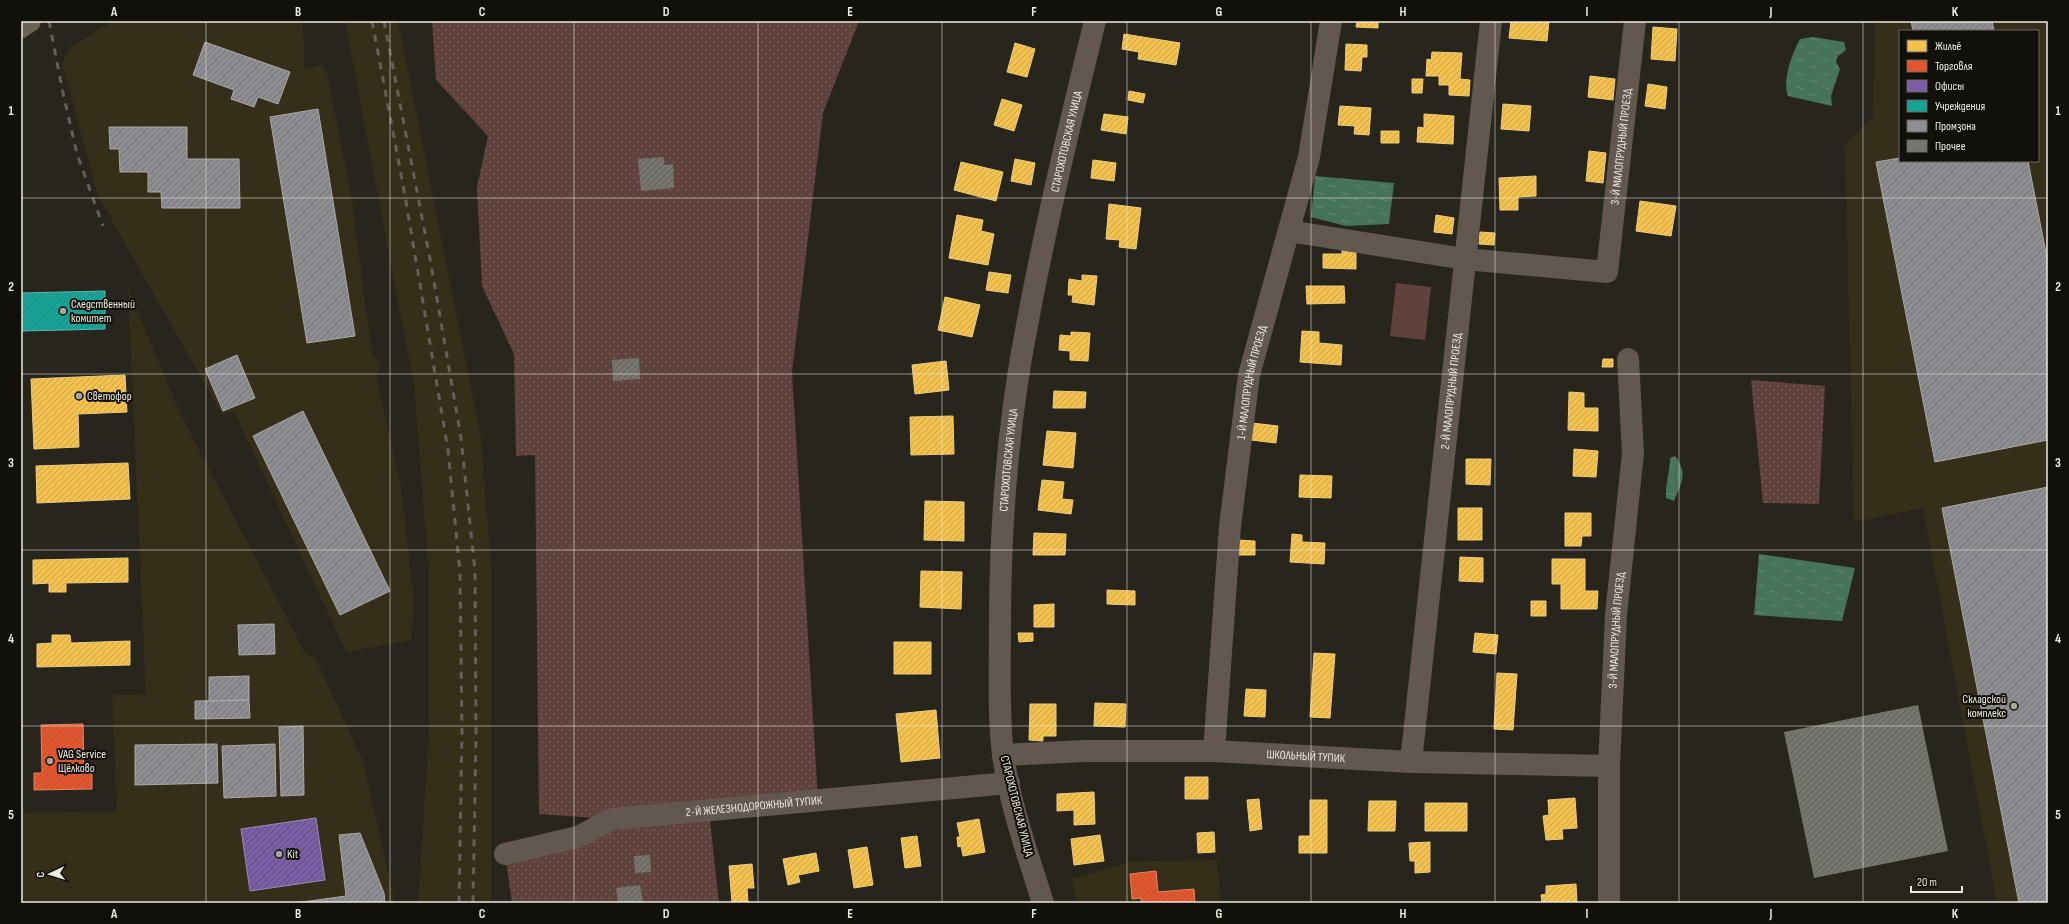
<svg xmlns="http://www.w3.org/2000/svg" width="2069" height="924" viewBox="0 0 2069 924" font-family="'Sofia Sans Condensed',sans-serif">
	<style>
		.built { fill: #352f1a; fill-rule: evenodd }
		.park { fill: #5f413e }
		.garden { fill: url(#garden-dots) }
		.water { fill: url(#water-ripples) }
		.homes { fill: url(#homes-hatch); stroke: #f0cd7a }
		.shops { fill: url(#shops-hatch); stroke: #e78363 }
		.offices { fill: url(#offices-hatch); stroke: #9d88b8 }
		.public { fill: url(#public-hatch); stroke: #57b8ae }
		.industry { fill: url(#industry-hatch); stroke: #aaa9a9 }
		.building { fill: url(#building-hatch) }
		.lines { fill: none; stroke-linecap: round; stroke-linejoin: round }
		.minor { stroke: #62584f; stroke-width: 22 }
		.major { stroke: #6d6054; stroke-width: 22 }
		.rail { stroke: #645f58; stroke-width: 3; stroke-dasharray: 7 7; stroke-linecap: butt }
		.grid { fill: none; stroke: #edeae0; stroke-width: 1; stroke-opacity: 0.55 }
		.poi-dot { fill: #a8a59b; stroke: #12100a; stroke-width: 1.5 }
		.labels { text-anchor: middle; stroke-width: 4; stroke-linejoin: round; paint-order: stroke }
		.street-label { font-size: 12px; fill: #edeae0; stroke: #12100a }
		.poi-label { font-size: 12px; fill: #edeae0; stroke: #12100a; text-anchor: start }
		.neatline { fill: none; stroke: #edeae0; stroke-width: 1.5 }
		.grid-label { font-size: 13px; text-anchor: middle; font-weight: bold; fill: #edeae0 }
	</style>
	<defs>
		<pattern id="garden-dots" width="8" height="8" patternUnits="userSpaceOnUse"><rect width="8" height="8" fill="#5f413e"/><path d="M2 2h.1M6 6h.1" fill="none" stroke="#765d5a" stroke-width="1.8" stroke-linecap="round"/></pattern>
		<pattern id="water-ripples" width="26" height="14" patternUnits="userSpaceOnUse"><rect width="26" height="14" fill="#46735c"/><path d="M2 4q2-2 4 0t4 0M15 11q2-2 4 0t4 0" fill="none" stroke="#618773"/></pattern>
		<pattern id="homes-hatch" width="6" height="6" patternUnits="userSpaceOnUse"><rect width="6" height="6" fill="#f2c14e"/><path d="M-1 1l2-2M0 6l6-6M5 7l2-2" fill="none" stroke="#c7a24b"/></pattern>
		<pattern id="shops-hatch" width="6" height="6" patternUnits="userSpaceOnUse"><rect width="6" height="6" fill="#e4572e"/><path d="M-1 1l2-2M0 6l6-6M5 7l2-2" fill="none" stroke="#b55234"/></pattern>
		<pattern id="offices-hatch" width="6" height="6" patternUnits="userSpaceOnUse"><rect width="6" height="6" fill="#7b5ea7"/><path d="M-1 1l2-2M0 6l6-6M5 7l2-2" fill="none" stroke="#5e5170"/></pattern>
		<pattern id="public-hatch" width="6" height="6" patternUnits="userSpaceOnUse"><rect width="6" height="6" fill="#17a398"/><path d="M-1 1l2-2M0 6l6-6M5 7l2-2" fill="none" stroke="#25877e"/></pattern>
		<pattern id="industry-hatch" width="6" height="6" patternUnits="userSpaceOnUse"><rect width="6" height="6" fill="#8d8d92"/><path d="M-1 1l2-2M0 6l6-6M5 7l2-2" fill="none" stroke="#747476"/></pattern>
		<pattern id="building-hatch" width="6" height="6" patternUnits="userSpaceOnUse"><rect width="6" height="6" fill="#76766f"/><path d="M-1 1l2-2M0 6l6-6M5 7l2-2" fill="none" stroke="#61605b"/></pattern>
	</defs>
	<rect width="100%" height="100%" fill="#28251c"/>
	<path class="built" d="M114,21H302L305,68L322,65L323,70L327,72L352,200L372,355L382,364L376,375L401,487L414,600L411,640L346,652L234,411L222,414L98,196L62,64L69,48Z
		M345,21H398L481,439L491,570V903H418L429,732V573L414,386Z
		M1875,21H2048V903H1997L1923,508L1854,522L1845,144L1873,118ZM1900,31H2038V161H1900Z
		M128,289L181,415L304,651L316,660L363,761L395,903H21V813L117,811L112,695L146,694Z
		M1217,860L1221,903H1076L1072,879L1130,862Z"/>
	<path class="park" d="M1396,283L1431,287L1425,340L1390,336Z"/>
	<path class="garden" d="M432,21H859L823,113L792,372L818,800L709,811L719,903H512L505,854L611,819L539,814L535,455L516,456L514,354L482,286L477,187L488,136L436,80Z
		M1751,380L1825,386L1819,504L1763,503Z"/>
	<path class="water" d="M1813,37L1844,42L1846,50L1838,56L1836,62L1840,69L1831,96L1832,106L1788,96C1782,80 1792,54 1800,39Z
		M1315,176L1394,183L1389,224L1346,226L1311,217Z
		M1675,456C1688,473 1682,482 1674,501L1666,498C1665,484 1670,472 1670,458Z
		M1759,554L1855,568L1842,621L1754,615Z"/>
	<path class="homes" d="M1357,21H1378V28L1356,27Z
		M1511,21H1549L1547,41L1509,38Z
		M1653,27L1677,29L1675,61L1651,59Z
		M1124,34L1180,43L1176,65L1138,59L1139,52L1122,49Z
		M1015,43L1035,49L1027,77L1007,72Z
		M1346,44L1367,45V57H1362L1361,71L1345,70Z
		M1432,52L1462,53L1460,79L1470,80L1469,96L1449,95V85H1439V76H1426L1427,59L1431,60Z
		M1590,76L1615,79L1613,100L1588,97Z
		M1412,79H1423L1422,93H1412Z
		M1648,84L1667,87L1665,109L1645,106Z
		M1129,91L1145,94L1143,103L1128,100Z
		M1002,99L1022,105L1014,131L994,125Z
		M1503,104L1531,106L1529,131L1501,129Z
		M1340,106L1371,108L1369,135L1354,134L1355,126L1338,125Z
		M1104,114L1128,117L1126,134L1101,130Z
		M1424,114L1454,116L1453,144L1417,142L1418,127L1424,128Z
		M1381,131H1399V143H1381Z
		M1589,151L1606,153L1603,183L1586,181Z
		M1015,159L1035,163L1031,185L1011,181Z
		M1093,160L1116,163L1114,181L1091,178Z
		M961,162L1003,172L996,201L954,190Z
		M1536,176V196L1518,197V210H1500L1499,178Z
		M1640,201L1676,206L1671,236L1636,231Z
		M1109,204L1141,208L1136,249L1119,247L1120,240L1106,239Z
		M957,215L983,220L981,231L994,234L988,265L949,258Z
		M1436,215L1454,218L1452,234L1434,232Z
		M1480,232L1495,233L1494,245L1479,244Z
		M1342,249H1356V269L1323,268V254H1342Z
		M989,272L1011,275L1008,293L986,290Z
		M1082,275L1097,276L1094,305L1072,302L1073,295H1068L1069,279L1082,281Z
		M1306,286H1344L1345,303L1307,304Z
		M945,297L980,305L972,337L938,330Z
		M1302,331L1319,332V343L1342,345L1341,365L1300,362Z
		M1071,332L1090,333L1088,361L1070,360V351L1059,350L1060,335L1071,336Z
		M1603,359H1613V367H1602Z
		M946,361L949,390L915,394L912,365Z
		M125,375L127,412L78,414L79,447L34,449L31,379Z
		M1054,391L1086,392L1085,408H1053Z
		M1569,392L1584,393V408H1598V431L1568,430Z
		M953,416L954,454L911,455L910,417Z
		M1252,423L1278,426L1276,443L1251,440Z
		M1047,431L1076,433L1073,468L1043,465Z
		M1574,449L1598,451L1596,477L1573,476Z
		M1466,459H1491L1490,485L1466,484Z
		M128,463L130,499L37,503L36,466Z
		M1300,475L1332,476L1331,498L1299,497Z
		M1042,480L1064,482L1062,499L1073,500L1071,514L1038,510Z
		M925,501L964,502V541L924,540Z
		M1458,508H1482V540H1458Z
		M1565,513H1591V536H1582L1581,546H1565Z
		M1034,533L1066,534L1065,555H1033Z
		M1292,534L1302,535V542L1325,543L1324,564L1290,562Z
		M1237,540L1255,541V555H1237Z
		M1460,557L1483,558V582L1459,581Z
		M128,558V582L66,583V592H49V583L33,584V560Z
		M1552,559H1585V591H1598L1597,609H1561V584H1552Z
		M921,571L962,572L961,609L920,607Z
		M1107,590L1135,591V605L1107,604Z
		M1531,601H1546V616H1531Z
		M1054,604V627H1034V605Z
		M1018,633H1033V641L1019,642Z
		M1475,633L1498,635L1496,654L1473,652Z
		M52,635H70L71,643L130,641V665L37,667V644L52,643Z
		M894,642H931V674H894Z
		M1314,653L1335,654L1330,718L1310,717Z
		M1497,673L1517,674L1513,730L1494,729Z
		M1246,689L1266,690L1265,717L1244,716Z
		M1095,703L1126,704L1125,727L1094,726Z
		M1030,704H1056V736H1043V741L1029,740Z
		M936,710L940,758L901,762L896,714Z
		M1185,777H1208V799H1185Z
		M1094,792L1095,824L1074,825V810L1057,811V794Z
		M1575,798L1577,828L1562,829L1563,839L1546,840L1543,816L1549,815L1548,800Z
		M1259,799L1262,829L1250,831L1247,800Z
		M1310,800H1327V853H1299V836H1310Z
		M1369,801H1396L1395,831H1368Z
		M1425,803H1467V831H1425Z
		M979,819L985,852L963,856L961,846L958,847L957,837H960L957,823Z
		M1214,832L1215,852L1198,853L1197,833Z
		M1100,835L1104,861L1074,865L1071,839Z
		M917,836L921,866L905,868L901,838Z
		M1430,842V872L1415,873V861H1410L1409,843Z
		M867,847L873,885L854,888L848,850Z
		M816,853L819,871L798,875L800,882L788,885L783,859Z
		M752,864L754,888H747L748,903H732L729,866Z
		M1576,884L1577,903H1542L1541,895L1546,894V886Z"/>
	<path class="shops" d="M83,724L84,768H92V789L34,790V773H42L41,725Z
		M1156,871L1158,892L1194,889L1195,903H1141V898L1132,899L1130,874Z"/>
	<path class="offices" d="M316,818L325,880L250,891L241,829Z"/>
	<path class="public" d="M105,291V329L21,331V293Z"/>
	<path class="industry" d="M1911,21H1992L1994,31H1913Z
		M205,42L290,72L278,104L258,97L254,107L231,99L234,90L193,75Z
		M318,109L355,336L307,343L270,117Z
		M109,127H187V159H239L240,208H162L161,192H148V172H120L119,149H110Z
		M1900,158V161H2028L2048,263V440L1935,462L1876,162Z
		M237,355L255,398L223,411L205,369Z
		M303,411L390,591L340,615L253,436Z
		M2048,487V903H2019L1942,508Z
		M274,624L275,654L239,655L238,625Z
		M249,676V700L209,701V677Z
		M249,700L250,718L195,719V701Z
		M303,726L304,795L281,796L279,727Z
		M217,744L218,783L135,785V745Z
		M275,744L276,796L224,798L222,746Z
		M360,833L384,893L385,903H295L346,896L339,835Z"/>
	<path class="building" d="M664,157V165L673,164L674,188L641,191L638,159Z
		M639,358L640,379L613,381L612,360Z
		M1918,705L1948,851L1814,878L1784,732Z
		M650,855L651,872L635,873L634,856Z
		M640,885L643,903H618L616,888Z"/>
	<g class="lines">
		<g class="minor">
			<path id="s1" d="M1289,231L1465,259L1607,272L1635,21"/>
			<path id="s2" d="M1214,751L1230,526L1249,375L1309,157L1331,21"/>
			<path id="s3" d="M1003,755L1085,751H1214L1411,762L1609,766"/>
			<path id="s4" d="M1411,762L1491,21"/>
			<path id="s5" d="M505,854L578,837L612,819L1009,783"/>
			<path id="s6" d="M1043,903C1028,855 1010,805 1003,755C998,712 1000,668 1000,625C1000,538 1006,450 1020,364C1040,249 1067,135 1095,21"/>
			<path id="s7" d="M1609,903V766L1616,615L1633,453L1628,359"/>
		</g>
		<path class="major" d="M21,27L30,21"/>
		<path class="rail" d="M49,21L63,93L77,154L103,226
			M372,21L404,190L448,450L460,572L462,731L459,903
			M384,21L431,264L461,438L475,571L476,733L473,903"/>
	</g>
	<path class="grid" d="M206,21V903M390,21V903M574,21V903M758,21V903M942,21V903M1127,21V903M1311,21V903M1495,21V903M1679,21V903M1863,21V903M21,198H2048M21,374H2048M21,550H2048M21,726H2048"/>
	<g class="poi-dot">
		<circle cx="63" cy="311" r="4"/>
		<circle cx="79" cy="396" r="4"/>
		<circle cx="2014" cy="706" r="4"/>
		<circle cx="50" cy="761" r="4"/>
		<circle cx="279" cy="854" r="4"/>
	</g>
	<g class="labels">
		<g class="street-label">
			<text dy="4" stroke="none"><textPath href="#s6" startOffset="773">СТАРОХОТОВСКАЯ УЛИЦА</textPath></text>
			<text dy="4" stroke="none"><textPath href="#s1" startOffset="447">3-Й МАЛОПРУДНЫЙ ПРОЕЗД</textPath></text>
			<text dy="4" stroke="none"><textPath href="#s2" startOffset="371">1-Й МАЛОПРУДНЫЙ ПРОЕЗД</textPath></text>
			<text dy="4" stroke="none"><textPath href="#s4" startOffset="373">2-Й МАЛОПРУДНЫЙ ПРОЕЗД</textPath></text>
			<text dy="4" stroke="none"><textPath href="#s6" startOffset="449">СТАРОХОТОВСКАЯ УЛИЦА</textPath></text>
			<text dy="4" stroke="none"><textPath href="#s7" startOffset="273">3-Й МАЛОПРУДНЫЙ ПРОЕЗД</textPath></text>
			<text dy="4" stroke="none"><textPath href="#s3" startOffset="303">ШКОЛЬНЫЙ ТУПИК</textPath></text>
			<text dy="4" stroke="none"><textPath href="#s5" startOffset="256">2-Й ЖЕЛЕЗНОДОРОЖНЫЙ ТУПИК</textPath></text>
			<text transform="translate(1017 806) rotate(76)" y="4">СТАРОХОТОВСКАЯ УЛИЦА</text>
		</g>
		<g class="poi-label">
			<text x="71" y="308">Следственный<tspan x="71" dy="14">комитет</tspan></text>
			<text x="87" y="400">Светофор</text>
			<text x="2006" y="703" text-anchor="end">Складской<tspan x="2006" dy="14">комплекс</tspan></text>
			<text x="58" y="758">VAG Service<tspan x="58" dy="14">Щёлково</tspan></text>
			<text x="287" y="858">Kit</text>
		</g>
	</g>
	<rect width="2069" height="924" fill="none" stroke="#12100a" stroke-width="44"/>
	<rect x="1899" y="30" width="140" height="132" fill="#12100a" stroke="#6a6760"/>
	<rect x="1907" y="40" width="20" height="12" fill="#f2c14e" stroke="#6a6760"/>
	<text x="1935" y="50" font-size="12" fill="#edeae0">Жильё</text>
	<rect x="1907" y="60" width="20" height="12" fill="#e4572e" stroke="#6a6760"/>
	<text x="1935" y="70" font-size="12" fill="#edeae0">Торговля</text>
	<rect x="1907" y="80" width="20" height="12" fill="#7b5ea7" stroke="#6a6760"/>
	<text x="1935" y="90" font-size="12" fill="#edeae0">Офисы</text>
	<rect x="1907" y="100" width="20" height="12" fill="#17a398" stroke="#6a6760"/>
	<text x="1935" y="110" font-size="12" fill="#edeae0">Учреждения</text>
	<rect x="1907" y="120" width="20" height="12" fill="#8d8d92" stroke="#6a6760"/>
	<text x="1935" y="130" font-size="12" fill="#edeae0">Промзона</text>
	<rect x="1907" y="140" width="20" height="12" fill="#76766f" stroke="#6a6760"/>
	<text x="1935" y="150" font-size="12" fill="#edeae0">Прочее</text>
	<g transform="translate(50 874) rotate(266)" stroke="#12100a" stroke-width="3" paint-order="stroke">
	<path d="M0-3L7 15L0 10L-7 15Z" fill="#edeae0"/>
	<text y="-6" font-size="11" font-weight="bold" text-anchor="middle" fill="#edeae0">С</text>
	</g>
	<path d="M1911 886v6h51v-6" fill="none" stroke="#edeae0" stroke-width="2"/>
	<text x="1917" y="886" font-size="12" fill="#edeae0" stroke="#12100a" stroke-width="3" paint-order="stroke">20 m</text>
	<rect x="22" y="22" width="2025" height="880" class="neatline"/>
	<g class="grid-label">
		<text x="114" y="16">A</text>
		<text x="298" y="16">B</text>
		<text x="482" y="16">C</text>
		<text x="666" y="16">D</text>
		<text x="850" y="16">E</text>
		<text x="1034" y="16">F</text>
		<text x="1219" y="16">G</text>
		<text x="1403" y="16">H</text>
		<text x="1587" y="16">I</text>
		<text x="1771" y="16">J</text>
		<text x="1955" y="16">K</text>
		<text x="11" y="115">1</text>
		<text x="2058" y="115">1</text>
		<text x="11" y="291">2</text>
		<text x="2058" y="291">2</text>
		<text x="11" y="467">3</text>
		<text x="2058" y="467">3</text>
		<text x="11" y="643">4</text>
		<text x="2058" y="643">4</text>
		<text x="11" y="819">5</text>
		<text x="2058" y="819">5</text>
		<text x="114" y="918">A</text>
		<text x="298" y="918">B</text>
		<text x="482" y="918">C</text>
		<text x="666" y="918">D</text>
		<text x="850" y="918">E</text>
		<text x="1034" y="918">F</text>
		<text x="1219" y="918">G</text>
		<text x="1403" y="918">H</text>
		<text x="1587" y="918">I</text>
		<text x="1771" y="918">J</text>
		<text x="1955" y="918">K</text>
	</g>
</svg>
